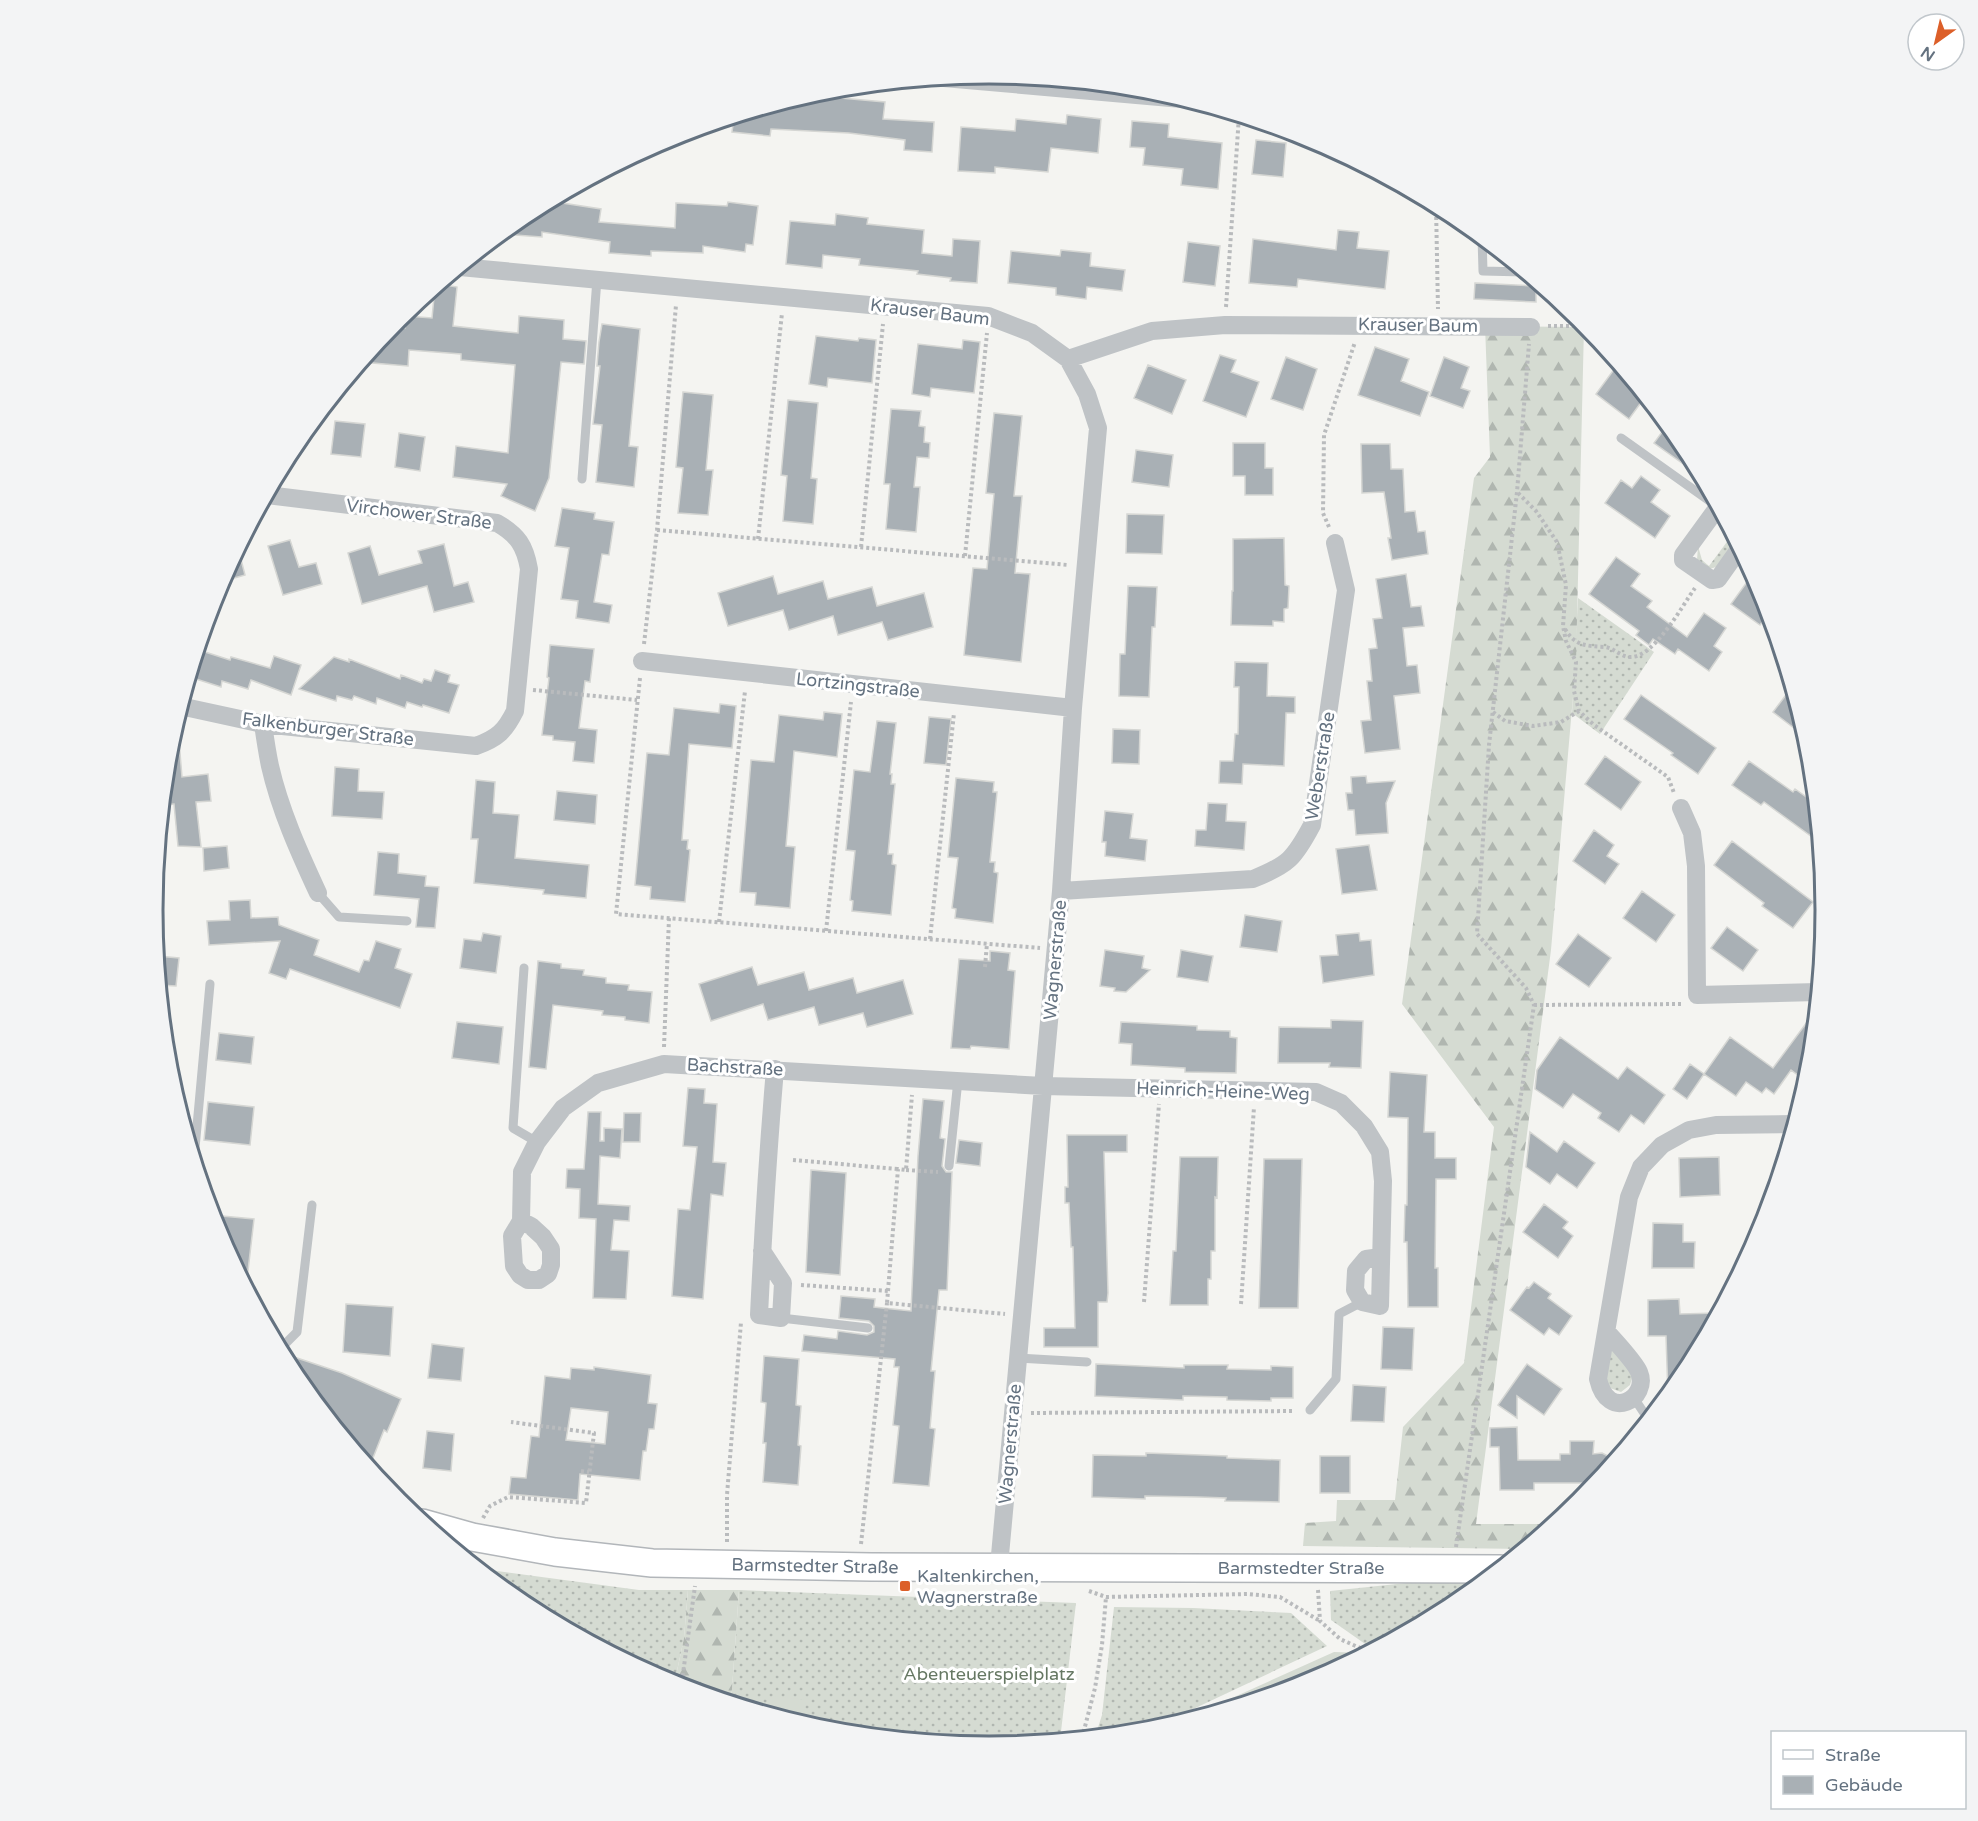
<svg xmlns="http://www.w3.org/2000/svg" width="1978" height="1821" viewBox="0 0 1978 1821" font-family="'Varela Round',sans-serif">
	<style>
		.grass { fill: url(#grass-dots) }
		.forest { fill: url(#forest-firs) }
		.pitch { fill: #d5dbd2 }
		.building { fill: #a9b0b5; stroke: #d5d6d3; stroke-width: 1.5; fill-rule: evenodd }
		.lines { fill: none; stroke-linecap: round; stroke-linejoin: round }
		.secondary-casing { stroke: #b2b6ba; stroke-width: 30 }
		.path { stroke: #b9bbbd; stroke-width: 4; stroke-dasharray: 3 3; stroke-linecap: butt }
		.lane { stroke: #bfc3c6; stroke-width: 9 }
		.street { stroke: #bfc3c6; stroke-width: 18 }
		.secondary { stroke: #fff; stroke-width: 27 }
		.poi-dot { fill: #dc5f29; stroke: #fff; stroke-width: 2 }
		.labels { text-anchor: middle; stroke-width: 6; stroke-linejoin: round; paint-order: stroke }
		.street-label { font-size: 18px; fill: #647280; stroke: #fff }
		.poi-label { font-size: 18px; fill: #647280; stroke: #fff; text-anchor: start }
		.park-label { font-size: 18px; fill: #667863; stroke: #fff }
		.rim { fill: none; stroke: #647280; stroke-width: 3 }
	</style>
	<defs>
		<pattern id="grass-dots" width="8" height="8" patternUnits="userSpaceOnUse" patternTransform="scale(1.5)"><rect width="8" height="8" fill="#d5dbd2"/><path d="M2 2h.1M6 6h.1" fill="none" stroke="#b0b6b0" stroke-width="1.8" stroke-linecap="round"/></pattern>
		<pattern id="forest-firs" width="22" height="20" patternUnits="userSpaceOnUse" patternTransform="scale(1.5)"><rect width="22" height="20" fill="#d5dbd2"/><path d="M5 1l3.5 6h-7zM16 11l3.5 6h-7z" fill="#b0b6b0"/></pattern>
	</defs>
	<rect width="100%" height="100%" fill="#f4f4f1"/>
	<path class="grass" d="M1732,533L1736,540C1733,548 1720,570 1710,568C1706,568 1701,563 1697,560L1698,546L1702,560L1709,566L1732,535Z
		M1578,598L1654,652L1600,734L1572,713Z
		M1611,1347L1633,1375L1630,1385L1621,1392L1610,1388L1605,1380Z
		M472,1564L497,1571L639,1590H688L684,1638L674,1685L524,1606Z
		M1454,1578L1487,1579L1454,1607L1379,1647L1368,1646L1331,1620L1330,1591Z
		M739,1590L1076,1603L1060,1740L989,1747L825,1731L731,1703Z
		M1114,1607L1193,1608L1291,1613L1327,1646L1155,1727V1731L1095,1737L1102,1715Z"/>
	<path class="forest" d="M1485,326L1584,327L1576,662L1551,950L1476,1524H1554L1524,1549L1303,1546L1305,1523L1336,1521L1337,1500H1395L1403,1427L1464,1363L1494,1127L1402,1004L1474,478L1490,457Z
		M688,1590H739L731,1703L674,1685L684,1638Z"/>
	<path class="pitch" d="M1334,1652L1366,1653L1309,1684L1172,1725Z
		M773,1696L806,1700L803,1725L771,1715Z"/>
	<path class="building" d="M807,95L885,102L883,119L934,122L932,152L904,150L905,140L849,133L771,129L770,136L732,132L734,117Z
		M1067,115L1101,119L1098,153L1051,148L1048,172L995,167V173L958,171L961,127L1015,131L1016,119L1066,124Z
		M1132,121L1169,124L1168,137L1222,143L1218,189L1181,185L1183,169L1143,165L1145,148L1130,147Z
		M1256,140L1286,143L1283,177L1252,174Z
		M549,201L601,209L599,222L675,228L676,203L727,206L728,202L758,206L753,245L746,244L745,252L703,246V253L651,251V256L609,253L610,242L542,232V237L501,234L524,214Z
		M836,214L868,218L867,224L924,230L922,253L952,256L953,239L980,241L977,283L950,281L951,278L917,274L918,271L859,265L860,259L823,255L822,268L786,264L790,221L835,225Z
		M1338,230L1359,232L1357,248L1389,251L1385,289L1298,279L1297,287L1249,283L1253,239L1336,250Z
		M1188,242L1220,246L1215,286L1183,282Z
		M1061,250L1091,253L1090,266L1125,270L1122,291L1087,287L1086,299L1056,295V288L1008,283L1011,251L1060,256Z
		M1475,283L1536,286V302L1474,299Z
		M439,284L457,287L453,326L518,333L519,316L564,320L563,339L586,341L584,364L561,362L549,478L535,511L501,496L507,484L453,477L456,446L508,453L515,365L461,360V354L409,350L408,366L361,362L390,327L405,328L406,316L432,318L435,287Z
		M602,324L640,329L629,446L638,447L634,487L596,482L602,425L593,424L600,366H597L599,342Z
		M816,336L858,341L859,338L876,340L872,383L828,378L827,387L809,384Z
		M963,340L980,342L974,393L931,388L930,397L912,394L918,344L962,349Z
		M1375,347L1409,359L1401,381L1429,392L1420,416L1358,395Z
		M1220,355L1236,360L1231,372L1259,382L1246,417L1203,401Z
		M1286,357L1317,369L1303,410L1271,399Z
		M1444,357L1469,367L1461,388L1470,391L1463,408L1430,396Z
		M1618,364L1645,397L1629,419L1596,394Z
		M1148,365L1186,380L1172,414L1134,398Z
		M683,392L713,395L706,470H713L708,515L678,513L683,468L676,467Z
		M788,400L818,403L811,478L817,479L813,524L783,521L787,476L781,475Z
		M891,409L921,411L919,426L925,427L924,442L930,443L929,458L917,457L914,487H920L916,532L886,529L890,484H884Z
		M994,413L1022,416L1014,496H1022L1015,573L1030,574L1021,662L964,655L973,568L987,569L994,494L986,493Z
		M335,421L365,424L361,457L331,454Z
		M1668,424L1685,446L1703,478L1654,443Z
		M399,433L425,437L420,471L395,467Z
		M1233,443H1265V468H1273V495H1245V476H1233Z
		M1361,444H1390L1391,469H1403L1405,512L1415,511L1418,532L1425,531L1428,554L1392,560L1388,538H1391L1384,492L1362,493Z
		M1136,450L1173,455L1169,487L1132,482Z
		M1641,476L1660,490L1651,502L1670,516L1655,538L1605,503L1621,480L1632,488Z
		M562,508L595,513L594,519L614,522L609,555L602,554L594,602L612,605L609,623L576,618L578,601L561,599L569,548L555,546Z
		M1127,514L1164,515L1162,554L1126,553Z
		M1284,538L1285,585L1289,586L1288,608L1284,609V622L1273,621V626L1231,625L1232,591H1233V539Z
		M290,540L299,567L316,563L322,584L283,595L268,546Z
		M444,544L454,586L468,582L474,602L434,612L427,586L362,604L348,553L370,546L379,575L422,563L418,551Z
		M238,548L245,575L220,582L228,567Z
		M1616,557L1640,574L1631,586L1652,601L1647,607L1687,637L1704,613L1726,628L1714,646L1722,652L1709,671L1678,649L1675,654L1653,639L1649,645L1636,635L1639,631L1589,594Z
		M1406,574L1411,607L1421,606L1424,626L1403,628L1407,666L1417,665L1420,693L1394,696L1400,749L1365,753L1361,721L1371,720L1367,681H1372L1369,649L1377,648L1373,619L1382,618L1376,579Z
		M773,576L778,594L823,581L828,599L872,587L877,606L924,593L933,627L888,640L882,622L838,635L833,616L789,630L783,610L728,626L718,593Z
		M1747,582L1764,594L1769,613L1760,625L1731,604Z
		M1128,586L1157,587L1155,627H1152L1149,697L1119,696L1120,654H1125Z
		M550,645L594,649L590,682L585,681L579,728L597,730L594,763L573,761L575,742L553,740V736L542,735L549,678L547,677Z
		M202,651L230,660L231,657L270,668L274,656L301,665L291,695L251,680L248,689L222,681L221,687L193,678Z
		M334,657L349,662V659L400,679L401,675L422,683L424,679L431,681L435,670L450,675L448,682L459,685L449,713L423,705L422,707L407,702L405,708L377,698L376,704L354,696L352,700L337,696L336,701L299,689Z
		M1235,662L1268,663L1267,696L1295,697V713H1286L1284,766L1243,764L1242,784L1219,783L1220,761H1233L1235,734H1238L1239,687H1234Z
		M1792,687L1804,729L1807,738L1773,712Z
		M1641,695L1716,748L1698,774L1671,755L1673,753L1624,719Z
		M720,704L736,706L732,748L689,744L682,840H688L687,849L690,850L685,902L650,899L651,887L635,885L647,753L669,755L674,708L719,713Z
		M824,712L842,714L837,757L794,751L786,846L795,847L790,908L755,905L756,893L740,892L751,760L774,762L779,715L823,720Z
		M929,717L951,719L946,765L924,763Z
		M877,721L896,723L890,774H892L891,784H895L888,854H893L892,864L896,865L891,915L852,911L853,901L850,900L855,851L846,850L854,770L870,772Z
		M174,729H178L182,777L208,774L211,801L196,802L201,847L178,846L174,804L162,805L168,747Z
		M1113,729L1140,730L1139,764L1112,763Z
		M1605,756L1641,782L1621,810L1585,784Z
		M1749,761L1793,792L1795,789L1816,804L1819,842L1764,802L1761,805L1732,785Z
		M335,767L359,769L358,791L384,792L382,819L332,816Z
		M1366,776L1367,783L1395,781L1386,803L1388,833L1356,835L1354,810H1348L1346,793H1352L1351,777Z
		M956,778L994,782L993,792H997L990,862H995L994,872L998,873L993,923L955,918L956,909L952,908L958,858L948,857Z
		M476,780L495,782L493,813L519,815L515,858L589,865L586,898L543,894L544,890L474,883L478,839H471Z
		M557,791L597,795L595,824L554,820Z
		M1208,803L1227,804L1226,821L1246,822L1244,850L1195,846L1196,830H1206Z
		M1105,811L1133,814L1130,838L1147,840L1145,861L1105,856L1106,842H1102Z
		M1594,830L1614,845L1607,856L1619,864L1605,884L1573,861Z
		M1732,841L1813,902L1793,928L1762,906L1764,903L1714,865Z
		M1369,845L1377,890L1342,894L1336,849Z
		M227,846L229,868L204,871L203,848Z
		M378,852L399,854L398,873L426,876L425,886L439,887L435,928L416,927L419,899L374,895Z
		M1642,891L1675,915L1656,942L1623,918Z
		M250,900L251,918L278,917L279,925L319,940L314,955L359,972L364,960L369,961L376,941L401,949L395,968L412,974L400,1008L290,969L286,979L269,973L280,941L209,945L207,921L230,920L229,901Z
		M1245,915L1282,921L1277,952L1240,947Z
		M1727,927L1758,950L1743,971L1711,948Z
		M483,933L501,936L496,973L460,968L464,939L481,941Z
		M1359,933L1360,941L1371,940L1374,975L1323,983L1320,956L1338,955L1336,935Z
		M1578,934L1611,958L1589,987L1556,964Z
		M1105,950L1144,956L1142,968L1150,970L1126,992L1114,991L1115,988L1100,986Z
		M1181,950L1213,956L1208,982L1177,977Z
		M990,951L1010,953L1008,970L1015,971L1009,1049L971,1046L970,1049L951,1048L959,959L990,961Z
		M157,956L179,958L176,986L159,985Z
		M538,961L561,964V968L584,970L583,975L606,978V983L629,985L628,990L652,992L649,1023L625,1020V1017L602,1015L603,1011L553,1005L546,1069L529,1067Z
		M752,967L758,985L804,972L809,990L853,978L857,993L903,980L913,1014L867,1027L863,1013L819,1025L814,1007L768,1020L763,1004L711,1021L699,984Z
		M1816,1010L1807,1082L1791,1070L1774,1094L1766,1088L1762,1093L1746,1082L1736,1096L1704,1074L1730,1037L1773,1068Z
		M1331,1020L1363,1021L1361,1068L1329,1067L1330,1063H1278L1279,1027L1331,1028Z
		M457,1022L503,1027L499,1064L452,1058Z
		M1121,1022L1197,1026V1030L1230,1031V1037L1237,1038L1236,1073L1185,1072V1068L1131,1065L1132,1044L1119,1043Z
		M219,1033L254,1037L251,1064L216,1060Z
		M1560,1037L1618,1079L1627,1067L1665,1095L1644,1124L1631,1115L1619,1132L1598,1118L1601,1113L1573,1094L1563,1108L1535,1089L1537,1070Z
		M1690,1064L1704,1074L1687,1099L1673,1089Z
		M1390,1072L1427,1075L1424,1132H1435V1158H1456V1179H1436L1435,1268H1438V1307H1408L1407,1242H1404L1405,1205H1407L1408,1118L1388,1117Z
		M688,1088L705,1089L704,1103L717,1104L713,1162L726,1163L723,1196L711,1194L703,1299L672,1296L678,1209L690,1210L697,1147L683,1146Z
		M923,1099L944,1101L940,1138L945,1139L942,1166L946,1172H952L947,1290H939L931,1371H935L930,1428L935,1429L929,1486L893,1483L899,1426L893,1425L899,1367H894L895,1359L802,1351L804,1335L837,1339L838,1331L867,1335L874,1332V1326L869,1321L839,1318L841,1296L875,1299L874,1307L911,1311L918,1156Z
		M208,1102L254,1107L250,1145L204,1140Z
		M588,1112H601L600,1141H604V1128L622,1129L620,1158L600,1156L598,1204L630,1206L629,1221L614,1220L611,1250L629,1251L626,1299L593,1298L596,1219L579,1218L580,1189L566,1188L567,1169H584Z
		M624,1113H641L640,1142H623Z
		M1530,1132L1557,1152L1564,1141L1595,1163L1577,1188L1557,1174L1550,1184L1526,1167Z
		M1067,1135H1127V1152H1104L1108,1293L1107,1302H1098V1347H1044V1328H1075L1073,1247H1071L1069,1203H1065V1187H1068Z
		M959,1140L982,1143L980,1166L956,1163Z
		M1180,1157H1218L1217,1198L1215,1197V1251H1211V1279H1208V1305H1170L1173,1251H1176Z
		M1719,1157L1720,1195L1680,1197L1679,1158Z
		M1264,1159H1302L1298,1308H1259Z
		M811,1170L846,1173L840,1275L806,1272Z
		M1544,1204L1568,1222L1563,1228L1573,1236L1558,1258L1523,1232Z
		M211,1215L254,1219L246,1288L216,1230Z
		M1653,1223L1683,1224V1242H1695L1694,1268H1652Z
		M1534,1282L1551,1294L1548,1298L1572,1316L1559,1335L1549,1328L1544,1335L1510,1310L1527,1287L1529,1288Z
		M1679,1299L1680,1314L1718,1313L1685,1376L1668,1396L1666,1336H1648V1300Z
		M346,1304L393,1307L390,1356L343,1352Z
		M1383,1327L1414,1328L1412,1370L1381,1369Z
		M432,1344L464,1348L461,1381L428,1378Z
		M285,1354L342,1373L401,1399L387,1432L384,1430L369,1468L293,1375L282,1356Z
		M764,1356L799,1359L796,1405L801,1406L798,1445L801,1446L798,1485L763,1482L766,1443H763L766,1403L761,1402Z
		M1096,1364L1184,1368V1365H1228L1227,1369L1271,1370V1366L1293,1367V1398H1271V1401L1227,1400V1397L1183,1396V1400L1095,1396Z
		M1527,1364L1562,1389L1544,1415L1517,1396V1418L1498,1405Z
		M594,1367L651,1375L648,1403L657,1404L654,1429H649L646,1451H643L640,1480L580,1474L578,1500L509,1494L511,1477L526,1478L531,1436L539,1437L545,1376L570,1379L571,1368L594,1370ZM571,1408L608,1412L605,1444L566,1440Z
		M1353,1385L1386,1387L1384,1422L1351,1421Z
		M1517,1427L1518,1460H1560V1454H1570V1441H1594L1593,1454L1602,1453L1616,1460L1597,1483H1534V1490H1500L1499,1447H1490V1428Z
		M427,1431L454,1434L451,1471L423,1468Z
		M1146,1453L1227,1456V1458L1280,1460L1279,1502L1225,1501L1226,1498L1199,1497L1145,1496V1499L1092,1497L1093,1455L1146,1456Z
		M1320,1456H1350V1493H1320Z"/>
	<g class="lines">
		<defs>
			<path id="secondary" d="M422,1523L472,1537L555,1552L652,1563L871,1567L1500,1569"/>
		</defs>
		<use href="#secondary" class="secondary-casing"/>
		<path class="path" d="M1436,205L1438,309
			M1226,307L1239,116
			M1548,326H1587
			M1518,493L1536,511L1557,542L1566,585L1563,626L1566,641L1576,662L1574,691L1579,711L1594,725L1668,777L1674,793
			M1329,527L1323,513L1324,435L1355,342
			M657,530L1068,565
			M758,539L782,313
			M861,547L883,324
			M965,556L987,333
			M1565,629C1575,646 1587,646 1605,647C1614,648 1621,657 1630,657C1654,658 1682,606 1695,588
			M644,644L657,530L676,305
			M640,678L616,914L1040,948
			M533,690L637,700
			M1493,712L1505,721L1533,726L1561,722L1579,711
			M719,922L745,691
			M826,931L851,702
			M930,939L954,713
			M985,967L987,943
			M1534,1005L1683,1004
			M664,1047L669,918
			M793,1160L898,1169
			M906,1170L938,1172
			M801,1285L888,1291L887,1303L1005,1314
			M888,1291L898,1169L906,1170L912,1095
			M1144,1302L1159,1104
			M1241,1304L1254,1107
			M1031,1413L1295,1411
			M581,1471L589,1472
			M483,1518L490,1506L508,1497L586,1503L594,1433L511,1422
			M727,1542V1495L741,1322
			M861,1544L887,1303
			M1456,1547L1534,1005L1526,988L1477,934L1489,745L1517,492L1529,344
			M1318,1590L1320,1621L1340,1639L1369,1652
			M1089,1591L1106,1597L1247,1594L1280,1597L1320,1621
			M681,1688L695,1586
			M1082,1738L1095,1688L1102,1645L1106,1597"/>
		<path class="lane" d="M1482,237L1483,271L1524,272
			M1621,438L1718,507
			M582,479L597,279
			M318,893L339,917L407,921
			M524,968L513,1128L537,1142
			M194,1159L210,984
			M949,1166L958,1080
			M781,1318L868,1328
			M279,1350L297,1332L312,1205
			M1018,1358L1087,1362
			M1634,1398L1648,1419H1650
			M1310,1410L1336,1379L1339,1314L1362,1302"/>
		<path class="street" d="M944,78L1182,99
			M460,267L988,316L1032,333L1068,359L1087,394L1098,428L1073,708L1061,891L999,1566
			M1068,359L1152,331L1225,325L1531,327
			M1718,507L1683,555V560L1712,580L1718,579L1740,548
			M642,661L1073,708
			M180,706L263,724L476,746C498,738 505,731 515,711L529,569C525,546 518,535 497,523L267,495
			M263,724C265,738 267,752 270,766C280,810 299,852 318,893
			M1681,808L1692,833L1696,866L1697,995L1818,992
			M1061,891L1253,879C1288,865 1294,859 1312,825L1346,590L1335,543
			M521,1221L531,1226L543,1237L551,1249V1265L548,1274L539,1280H528L520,1275L514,1266L512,1236L521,1221L522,1172L537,1142L563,1108L598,1083L664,1064L1043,1086L1316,1092L1341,1103L1364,1126L1380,1152L1383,1181L1380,1306L1362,1302L1355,1290L1356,1271L1366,1259L1381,1257
			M762,1251L783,1283L781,1318L759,1315C763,1233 768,1151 775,1069
			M1607,1332C1615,1341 1635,1362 1639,1372C1650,1398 1608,1423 1598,1379L1629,1197L1641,1167L1662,1145L1689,1130L1716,1125L1795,1124"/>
		<use href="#secondary" class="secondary"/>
	</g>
	<rect class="poi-dot" x="899" y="1580" width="12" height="12" rx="3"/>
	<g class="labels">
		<g class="street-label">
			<text transform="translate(930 312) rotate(7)" y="6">Krauser Baum</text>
			<text transform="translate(1418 325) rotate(1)" y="6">Krauser Baum</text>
			<text transform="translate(419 514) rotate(7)" y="6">Virchower Straße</text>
			<text transform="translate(858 685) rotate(6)" y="6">Lortzingstraße</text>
			<text transform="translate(328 729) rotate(7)" y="6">Falkenburger Straße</text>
			<text transform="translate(1320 766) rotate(-81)" y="6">Weberstraße</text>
			<text transform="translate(1055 960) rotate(-85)" y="6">Wagnerstraße</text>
			<text transform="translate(735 1067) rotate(3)" y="6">Bachstraße</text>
			<text transform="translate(1223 1091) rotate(2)" y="6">Heinrich-Heine-Weg</text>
			<text transform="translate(1010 1444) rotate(-85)" y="6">Wagnerstraße</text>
			<text transform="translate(815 1566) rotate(1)" y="6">Barmstedter Straße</text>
			<text x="1301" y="1574">Barmstedter Straße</text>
		</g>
		<g class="poi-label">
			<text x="917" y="1582">Kaltenkirchen,<tspan x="917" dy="21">Wagnerstraße</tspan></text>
		</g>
		<g class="park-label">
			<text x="989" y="1680">Abenteuerspielplatz</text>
		</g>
	</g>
	<path d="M0 0H1978V1821H0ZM163 910a826 826 0 1 1 1652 0a826 826 0 1 1-1652 0Z" fill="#f3f4f5" fill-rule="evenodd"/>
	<path class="rim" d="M163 910a826 826 0 1 1 1652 0a826 826 0 1 1-1652 0Z"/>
	<rect x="1771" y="1731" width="195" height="78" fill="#ffffff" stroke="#c1c7cc" stroke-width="1.5"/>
	<rect x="1783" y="1750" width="30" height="9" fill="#ffffff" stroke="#c1c7cc" stroke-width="1.5"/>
	<text x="1825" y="1761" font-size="18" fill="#647280">Straße</text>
	<rect x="1783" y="1776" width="30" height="18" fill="#a9b0b5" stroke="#c1c7cc" stroke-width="1.5"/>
	<text x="1825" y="1791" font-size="18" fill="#647280">Gebäude</text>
	<g transform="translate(1936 42) rotate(214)"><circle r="28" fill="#ffffff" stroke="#c1c7cc" stroke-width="1.5"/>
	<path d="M0-4.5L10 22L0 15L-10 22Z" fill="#dc5f29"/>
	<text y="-9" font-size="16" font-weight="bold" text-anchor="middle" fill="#647280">N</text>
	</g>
</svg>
